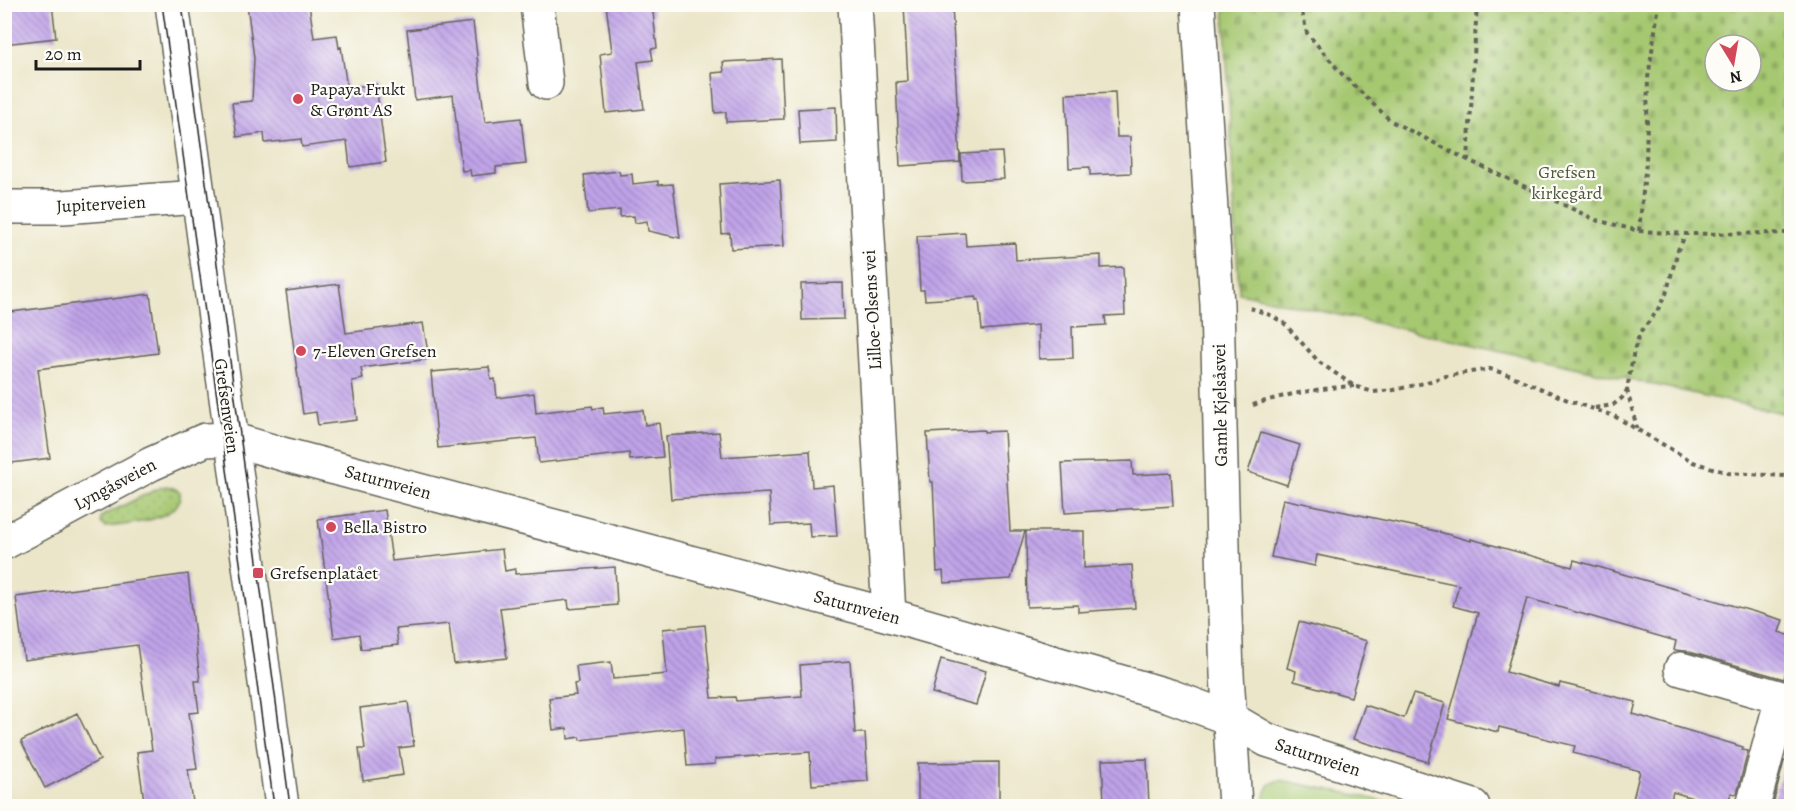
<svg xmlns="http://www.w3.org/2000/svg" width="1796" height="811" viewBox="0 0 1796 811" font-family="Alegreya,serif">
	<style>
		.grass { fill: url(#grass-dots); stroke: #617246; stroke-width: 1.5 }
		.cemetery { fill: url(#cemetery-stones); stroke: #617246; stroke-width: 1.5; fill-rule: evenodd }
		.park { fill: #a6c871; stroke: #617246; stroke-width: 1.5 }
		.building { fill: url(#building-back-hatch) }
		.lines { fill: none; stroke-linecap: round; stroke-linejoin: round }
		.minor-casing { stroke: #646359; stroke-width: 36 }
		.major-casing { stroke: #646359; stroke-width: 36 }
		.path { stroke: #646359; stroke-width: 4; stroke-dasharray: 4.5 4.5; stroke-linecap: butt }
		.minor { stroke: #fff; stroke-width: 33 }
		.major { stroke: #fff; stroke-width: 33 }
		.tram { stroke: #1c1c1c; stroke-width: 1.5 }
		.poi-dot { fill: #d1495b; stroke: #fdfcf7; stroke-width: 2 }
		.labels { text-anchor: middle; stroke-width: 4.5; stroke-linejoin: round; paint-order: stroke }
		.poi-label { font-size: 18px; fill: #1c1c1c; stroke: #fdfcf7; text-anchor: start }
		.park-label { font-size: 18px; fill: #4c583a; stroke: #fdfcf7 }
		.street-label { font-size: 18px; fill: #1c1c1c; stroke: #fdfcf7 }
	</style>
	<defs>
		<pattern id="grass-dots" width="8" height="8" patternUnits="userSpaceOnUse" patternTransform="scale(1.5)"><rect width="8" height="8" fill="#a6c871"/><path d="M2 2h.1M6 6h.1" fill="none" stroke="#8eab61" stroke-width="1.8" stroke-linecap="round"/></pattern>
		<pattern id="cemetery-stones" width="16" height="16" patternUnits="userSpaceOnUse" patternTransform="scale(1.5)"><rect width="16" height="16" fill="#a6c871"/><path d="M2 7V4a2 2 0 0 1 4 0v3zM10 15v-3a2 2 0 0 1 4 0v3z" fill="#8eab61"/></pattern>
		<pattern id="building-back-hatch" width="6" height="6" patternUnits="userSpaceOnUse" patternTransform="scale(1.5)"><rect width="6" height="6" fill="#c0a3e9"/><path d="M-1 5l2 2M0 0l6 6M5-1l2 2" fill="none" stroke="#9b84bc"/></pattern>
	</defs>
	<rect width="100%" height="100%" fill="#fdfcf7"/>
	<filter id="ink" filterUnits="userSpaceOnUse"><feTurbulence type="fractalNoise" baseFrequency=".0167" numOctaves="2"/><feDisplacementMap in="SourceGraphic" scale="12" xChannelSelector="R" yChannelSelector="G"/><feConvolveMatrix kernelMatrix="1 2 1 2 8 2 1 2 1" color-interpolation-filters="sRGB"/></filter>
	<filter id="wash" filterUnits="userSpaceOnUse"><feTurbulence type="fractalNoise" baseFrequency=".008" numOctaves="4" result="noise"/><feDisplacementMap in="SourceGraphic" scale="24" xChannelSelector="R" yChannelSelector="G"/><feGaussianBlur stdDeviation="1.35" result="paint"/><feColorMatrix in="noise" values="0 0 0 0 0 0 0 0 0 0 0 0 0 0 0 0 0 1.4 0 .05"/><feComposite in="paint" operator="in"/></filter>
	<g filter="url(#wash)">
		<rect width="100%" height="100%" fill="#ebe6c9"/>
		<path class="grass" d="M166,486C172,487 175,488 180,492C185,520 125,525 105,527L101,523V517L106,514L159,488Z"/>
		<path class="cemetery" d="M1224,5H1791V415L1239,293ZM1715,45H1751V81H1715Z"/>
		<path class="park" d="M1280,780L1362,796L1399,806H1264L1266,792L1270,784Z"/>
		<g id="blocks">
			<path class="building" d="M4,4H52L56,38L4,44Z
				M247,4H309L314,38L337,35L339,48L341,47L347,88L376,84L386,162L350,167L347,141L302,147L301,139L265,143L264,133L237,137L232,103L252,101L254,58Z
				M606,4H652L657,48L651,49L653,60L638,62L644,109L606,113L600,54L612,52Z
				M904,4H952L960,162L900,166L896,82L908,81Z
				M473,22L485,122L521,118L526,164L496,167V173L471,176L470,170L462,171L453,95L415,100L407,30Z
				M781,59L784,119L726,122V112L715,113L712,73L724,72L723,62Z
				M1115,92L1117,137H1130L1131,173L1090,175V167L1069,168L1066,94Z
				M836,107L837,142L800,144L798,109Z
				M1002,152L1004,179L962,181L961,154Z
				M619,171L620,175L632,174L633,184L658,181V185L673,184L680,238L648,231L647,221L635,223L634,216L620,217V210L588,213L584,175Z
				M780,180L784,246L731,249L730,233L722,234L719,184Z
				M965,233L966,246L1015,243L1016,260L1101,255V268L1123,267L1125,315L1105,316L1106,325L1072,327L1073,358L1039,359L1038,325L982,330L979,300H976V297L925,300L924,290H920L917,236Z
				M843,283L844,319L802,320L801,284Z
				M339,284L346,333L423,323L429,359L361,368L363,379L352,381L357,420L318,425L316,412L303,414L286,291Z
				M150,294L158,353L38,369L50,458L4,464V313Z
				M489,367L491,380L495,379L497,398L534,393L536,413L592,406L593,409L603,407L604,414L643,410L645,425L659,423L663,457L630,460L629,453L539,463L536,438L438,448L431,372Z
				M984,430V432L1004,431L1010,531H1025L1011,579L944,583L943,571L937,572L933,482H930L927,433Z
				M719,432L722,457L810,451L812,487L833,485L837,536L810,537L809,523L771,525L769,493L671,499L666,436Z
				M1261,433L1300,445L1287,485L1248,472Z
				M1132,461L1133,475L1171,473L1173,506L1065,513L1062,463Z
				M1283,499L1436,531L1471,541V539L1572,567L1574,560L1783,620L1779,632L1791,636V651L1784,679L1686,651L1674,650L1676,641L1527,598L1506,672L1559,687L1560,683L1636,702L1633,714L1743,747L1742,750L1748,751L1737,794L1731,793L1727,807H1722L1673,792L1669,807H1631L1640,771L1573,753L1575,746L1499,727L1498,732L1448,719L1478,613L1453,606L1459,585L1317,555L1315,566L1271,557Z
				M385,510L392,561L502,549L505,571L515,569V574L615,567L617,605L569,609L568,600L500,608L507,658L454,664L449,624L396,629L398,645L361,649L359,634L334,638L318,519Z
				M1026,531H1084V568L1132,565L1135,608L1078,612V605L1027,607Z
				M188,574L200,681H195L199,712L189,713L197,769L188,770L193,802L159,807H145L137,752L152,750L137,645L24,660L16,597Z
				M1299,622L1367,641L1351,697L1294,681L1296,671L1287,668Z
				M705,625L712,698L735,697L736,701L802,696L800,665L850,661L855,733H865L868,781L812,785L810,752L715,759V764L687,766L684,728L580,740V737L568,739L567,728L553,730L549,698L576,695L574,684L578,683L576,666L611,662L613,679L667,674L663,629Z
				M941,659L986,671L976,705L932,693Z
				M1413,694L1445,703L1428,762L1353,739L1365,705L1404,718Z
				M408,702L414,746L399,748L403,775L363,781L359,749H365L360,708Z
				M77,713L100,760L45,788L21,741Z
				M1147,759L1149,807H1116V803H1104L1102,760Z
				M1784,761L1791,763V807L1773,804Z
				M999,762V807H918V763Z"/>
		</g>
	</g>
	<g filter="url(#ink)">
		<use href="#blocks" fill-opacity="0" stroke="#646359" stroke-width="1.5"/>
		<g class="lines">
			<defs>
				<path id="minor" d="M537,4L546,83
					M855,4L889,615
					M1198,4L1217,305L1224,586L1227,674L1235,806
					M4,207H63L198,197
					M4,543L151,464L205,440L231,439L286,455L889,615L1170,696L1231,719L1267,740L1473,806
					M1681,669L1782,698L1753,806"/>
				<path id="major" d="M172,4L282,806"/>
			</defs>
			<use href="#minor" class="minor-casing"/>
			<use href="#major" class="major-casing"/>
			<path class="path" d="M1300,4L1307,33L1341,73L1391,121L1468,160
				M1477,4L1468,160L1596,220L1639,231L1686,234L1792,233
				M1719,4L1792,7
				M1639,231L1646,162L1648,78L1659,4
				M1250,308L1270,315L1284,323L1319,362L1354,386L1373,392L1394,390L1424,383L1446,376L1490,369L1512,376L1570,401L1614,416L1693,462L1728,473L1785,476L1792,474
				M1627,390L1637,428
				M1253,405C1285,394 1320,388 1354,386
				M1595,408L1613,405L1622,398L1627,390L1634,350L1640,333L1657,311L1666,294L1678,250L1686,234"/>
			<use href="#minor" class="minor"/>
			<use href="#major" class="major"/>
			<path class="tram" d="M162,4L274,806
				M182,4L290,806"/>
		</g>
	</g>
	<g class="poi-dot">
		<circle cx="298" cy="99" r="6"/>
		<circle cx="301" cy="351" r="6"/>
		<circle cx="331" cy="527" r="6"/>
		<rect x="252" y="567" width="12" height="12" rx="3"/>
	</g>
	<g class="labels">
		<g class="poi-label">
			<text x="310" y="95">Papaya Frukt<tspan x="310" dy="21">&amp; Grønt AS</tspan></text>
			<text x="313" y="357">7-Eleven Grefsen</text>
			<text x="343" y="533">Bella Bistro</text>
			<text x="270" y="579">Grefsenplatået</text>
		</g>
		<g class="park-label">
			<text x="1567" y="178">Grefsen<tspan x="1567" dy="21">kirkegård</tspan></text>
		</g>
		<g class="street-label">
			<text transform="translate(101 204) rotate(-3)" y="6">Jupiterveien</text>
			<text transform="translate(872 310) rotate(-93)" y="6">Lilloe-Olsens vei</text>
			<text transform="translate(1220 405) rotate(-91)" y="6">Gamle Kjelsåsvei</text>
			<text transform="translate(227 406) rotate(82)" y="6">Grefsenveien</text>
			<text transform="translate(388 482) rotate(15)" y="6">Saturnveien</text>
			<text transform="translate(115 484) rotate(-28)" y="6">Lyngåsveien</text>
			<text transform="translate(857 607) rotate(15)" y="6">Saturnveien</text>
			<text transform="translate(1318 757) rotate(18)" y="6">Saturnveien</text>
		</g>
	</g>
	<rect width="1796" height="811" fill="none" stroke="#fdfcf7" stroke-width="24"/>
	<g transform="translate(1733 63) rotate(169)"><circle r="28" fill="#fdfcf7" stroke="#a3a29f" stroke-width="1.5"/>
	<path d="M0-4.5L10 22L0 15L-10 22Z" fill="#d1495b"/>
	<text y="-9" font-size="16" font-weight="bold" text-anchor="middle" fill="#1c1c1c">N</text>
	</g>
	<path d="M36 60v9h104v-9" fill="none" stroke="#1c1c1c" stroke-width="3"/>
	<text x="45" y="60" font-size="18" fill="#1c1c1c" stroke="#fdfcf7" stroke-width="4.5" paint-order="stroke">20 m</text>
</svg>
